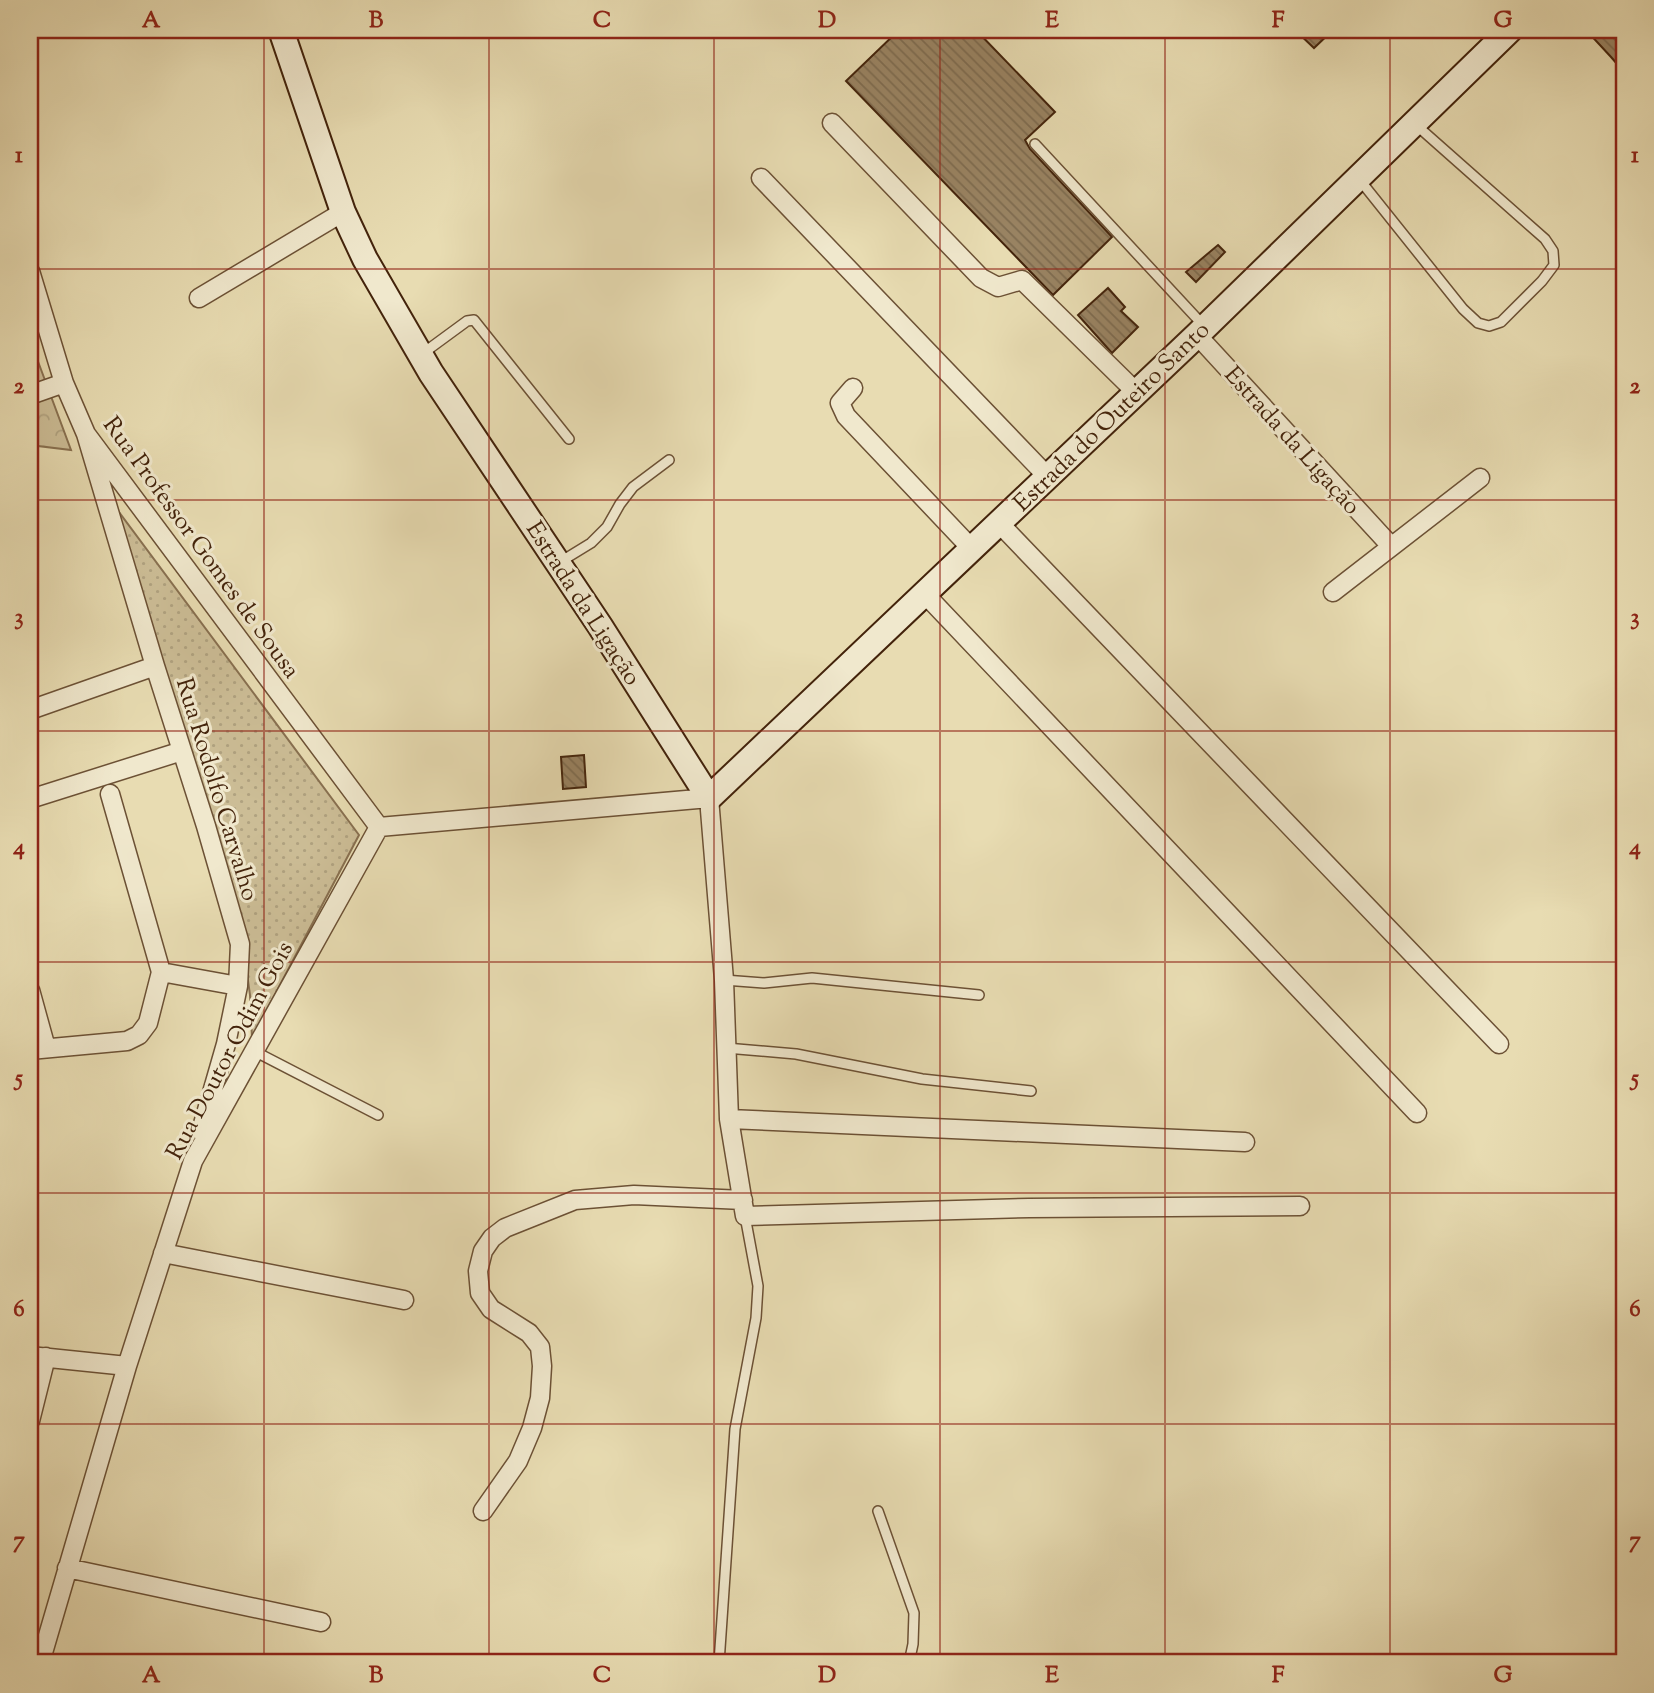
<svg xmlns="http://www.w3.org/2000/svg" width="1654" height="1693" viewBox="0 0 1654 1693" font-family="'Sorts Mill Goudy',serif">
	<style>
		.green { fill: url(#green-dots); stroke: #887050; stroke-width: 2 }
		.forest { fill: url(#forest-crowns); stroke: #887050; stroke-width: 2 }
		.building { fill: url(#building-back-hatch); stroke: #43230b; stroke-width: 2 }
		.lines { fill: none; stroke-linecap: round; stroke-linejoin: round }
		.lane-casing { stroke: #6c5135; stroke-width: 12 }
		.street-casing { stroke: #6c5135; stroke-width: 21 }
		.secondary-casing { stroke: #43230b; stroke-width: 28 }
		.lane { stroke: #f0e8cd; stroke-width: 9 }
		.street { stroke: #f0e8cd; stroke-width: 18 }
		.secondary { stroke: #f0e8cd; stroke-width: 24 }
		.grid { fill: none; stroke: #8f2418; stroke-width: 2; stroke-opacity: 0.55 }
		.labels { text-anchor: middle; stroke-width: 6; stroke-linejoin: round; paint-order: stroke }
		.street-label { font-size: 24px; fill: #43230b; stroke: #f0e8cd }
		.neatline { fill: none; stroke: #8f2418; stroke-width: 2.5 }
		.grid-label { font-size: 23px; text-anchor: middle; font-weight: bold; fill: #8f2418 }
	</style>
	<defs>
		<pattern id="green-dots" width="8" height="8" patternUnits="userSpaceOnUse" patternTransform="scale(1.75)"><rect width="8" height="8" fill="#ccbd96"/><path d="M2 2h.1M6 6h.1" fill="none" stroke="#b0a280" stroke-width="1.8" stroke-linecap="round"/></pattern>
		<pattern id="forest-crowns" width="20" height="18" patternUnits="userSpaceOnUse" patternTransform="scale(1.75)"><rect width="20" height="18" fill="#ccbd96"/><path d="M2 6a3 3 0 1 1 6 0M12 15a3 3 0 1 1 6 0" fill="none" stroke="#b0a280"/></pattern>
		<pattern id="building-back-hatch" width="6" height="6" patternUnits="userSpaceOnUse" patternTransform="scale(1.75)"><rect width="6" height="6" fill="#998362"/><path d="M-1 5l2 2M0 0l6 6M5-1l2 2" fill="none" stroke="#7e6b4f"/></pattern>
	</defs>
	<rect width="100%" height="100%" fill="#e8dcb2"/>
	<filter id="stains"><feTurbulence type="fractalNoise" baseFrequency=".00286" numOctaves="4"/><feColorMatrix values="0 0 0 0 .2 0 0 0 0 .09 0 0 0 0 .02 0 0 0 .5 -.17"/></filter>
	<radialGradient id="worn" r=".72"><stop offset=".6" stop-color="#630" stop-opacity="0"/><stop offset="1" stop-color="#630" stop-opacity=".3"/></radialGradient>
	<path class="green" d="M113,504L359,835L252,1038L250,995L240,923Z"/>
	<path class="forest" d="M30,340L71,450L30,445Z"/>
	<path class="building" d="M899,30H976L1055,112L1025,140L1030,149L1112,237L1053,295L846,81Z
		M1295,30H1333L1314,48Z
		M1586,30H1624V72L1611,57Z
		M1218,245L1225,252L1196,282L1186,272Z
		M1108,288L1125,307L1121,311L1138,327L1112,353L1078,315Z
		M584,755L586,787L563,789L561,757Z"/>
	<g class="lines">
		<defs>
			<path id="lane" d="M1035,144L1203,325
				M1359,179L1463,309L1478,323L1489,326L1501,322L1542,281L1554,265L1553,251L1545,239L1415,124
				M422,354L467,321L474,320L569,439
				M560,562L591,543L607,527L620,504L633,487L669,460
				M724,980L764,983L812,978L979,995
				M726,1048L796,1054L922,1079L1031,1091
				M254,1051L378,1115
				M878,1511L914,1613L913,1644L909,1663
				M719,1663L735,1429L756,1318L758,1286L745,1216"/>
			<path id="street" d="M832,123L981,278L998,287L1022,280L1136,392
				M761,178L1048,477
				M30,271L64,383L86,434L379,827
				M199,298L343,212
				M1197,335L1390,545
				M853,388L840,403L846,416L972,549
				M30,395L64,383
				M86,434L155,666L206,826L240,944L238,986L226,1044L201,1131
				M999,523L1499,1044
				M1333,592L1480,478
				M925,594L1417,1113
				M30,710L155,666
				M30,799L182,751
				M161,972L238,986
				M30,990L46,1048
				M30,1050L127,1041L139,1035L148,1023L161,972L110,794
				M729,1119L1245,1142
				M163,1253L404,1300
				M30,1356L127,1366
				M30,1421L46,1357
				M483,1511L518,1461L532,1428L540,1398L542,1366L540,1347L529,1333L491,1309L480,1293L478,1271L483,1251L492,1238L505,1228L575,1200L634,1195L743,1200
				M67,1568L321,1622
				M40,1663L127,1366L193,1161L379,827L709,798L724,980L729,1119L745,1216L1029,1208L1300,1206"/>
			<path id="secondary" d="M281,30L343,212L365,259L431,373L600,626L709,798L1197,335L1510,30"/>
		</defs>
		<use href="#lane" class="lane-casing"/>
		<use href="#street" class="street-casing"/>
		<use href="#secondary" class="secondary-casing"/>
		<use href="#lane" class="lane"/>
		<use href="#street" class="street"/>
		<use href="#secondary" class="secondary"/>
	</g>
	<path class="grid" d="M264,30V1663M489,30V1663M714,30V1663M940,30V1663M1165,30V1663M1390,30V1663M30,269H1624M30,500H1624M30,731H1624M30,962H1624M30,1193H1624M30,1424H1624"/>
	<g class="labels">
		<g class="street-label">
			<text transform="translate(1111 416) rotate(-44)" y="8">Estrada do Outeiro Santo</text>
			<text transform="translate(1293 440) rotate(48)" y="8">Estrada da Ligação</text>
			<text transform="translate(202 547) rotate(54)" y="8">Rua Professor Gomes de Sousa</text>
			<text transform="translate(584 603) rotate(57)" y="8">Estrada da Ligação</text>
			<text transform="translate(218 789) rotate(73)" y="8">Rua Rodolfo Carvalho</text>
			<text transform="translate(229 1050) rotate(-62)" y="8">Rua Doutor Odim Gois</text>
		</g>
	</g>
	<rect width="1654" height="1693" fill="none" stroke="#e8dcb2" stroke-width="77"/>
	<rect x="38" y="38" width="1578" height="1616" class="neatline"/>
	<g class="grid-label">
		<text x="151" y="27">A</text>
		<text x="376" y="27">B</text>
		<text x="602" y="27">C</text>
		<text x="827" y="27">D</text>
		<text x="1052" y="27">E</text>
		<text x="1278" y="27">F</text>
		<text x="1503" y="27">G</text>
		<text x="19" y="162">1</text>
		<text x="1635" y="162">1</text>
		<text x="19" y="393">2</text>
		<text x="1635" y="393">2</text>
		<text x="19" y="624">3</text>
		<text x="1635" y="624">3</text>
		<text x="19" y="854">4</text>
		<text x="1635" y="854">4</text>
		<text x="19" y="1085">5</text>
		<text x="1635" y="1085">5</text>
		<text x="19" y="1316">6</text>
		<text x="1635" y="1316">6</text>
		<text x="19" y="1547">7</text>
		<text x="1635" y="1547">7</text>
		<text x="151" y="1682">A</text>
		<text x="376" y="1682">B</text>
		<text x="602" y="1682">C</text>
		<text x="827" y="1682">D</text>
		<text x="1052" y="1682">E</text>
		<text x="1278" y="1682">F</text>
		<text x="1503" y="1682">G</text>
	</g>
	<rect width="100%" height="100%" filter="url(#stains)"/>
	<rect width="100%" height="100%" fill="url(#worn)"/>
</svg>
